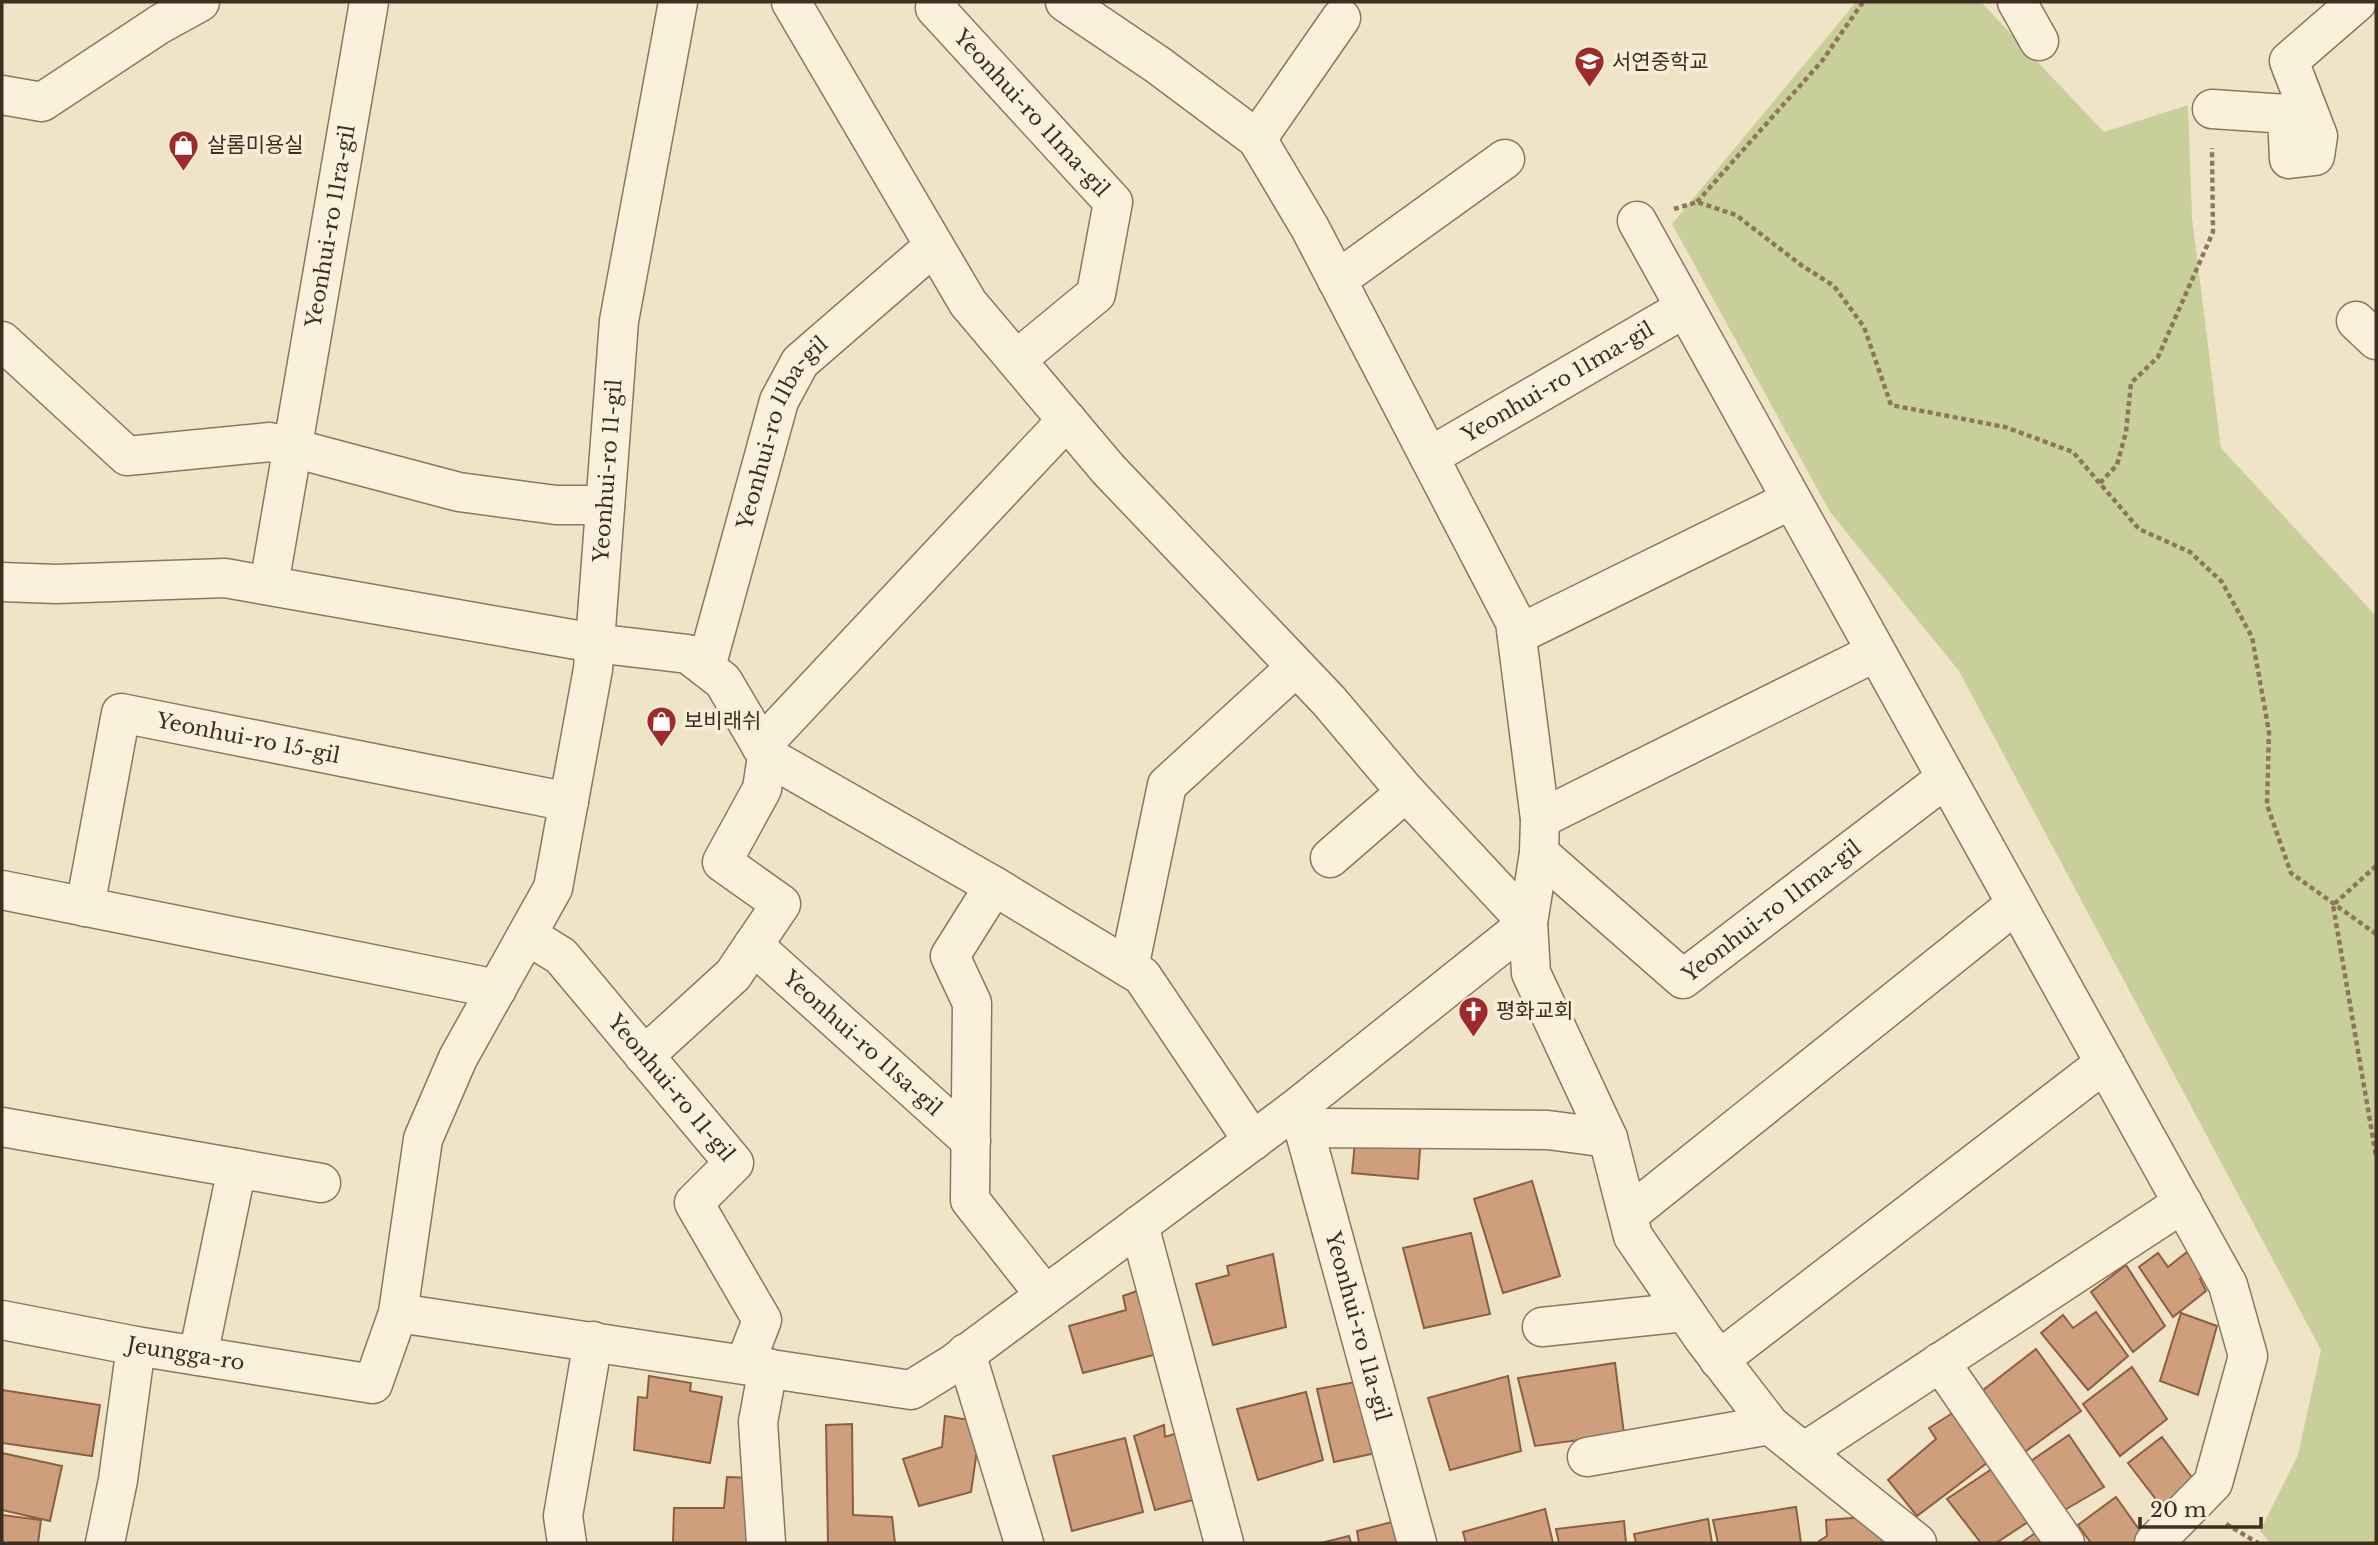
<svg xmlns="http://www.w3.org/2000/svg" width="2378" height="1545" viewBox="0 0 2378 1545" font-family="'Libre Baskerville','Noto Sans KR',serif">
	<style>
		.green { fill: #c9cf9b }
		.building { fill: #cf9f7d; stroke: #8d5f41; stroke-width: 2 }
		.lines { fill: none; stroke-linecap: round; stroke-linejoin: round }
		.minor-casing { stroke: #8d765c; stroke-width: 41 }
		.path { stroke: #8d765c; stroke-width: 4.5; stroke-dasharray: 5 3.5; stroke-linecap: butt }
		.minor { stroke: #faf1dc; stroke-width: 38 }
		.labels { text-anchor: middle; stroke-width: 7; stroke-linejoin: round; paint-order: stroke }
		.poi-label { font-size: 21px; fill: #3d2e20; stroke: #f7eed8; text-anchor: start }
		.street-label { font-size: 21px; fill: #3d2e20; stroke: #f7eed8 }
	</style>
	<rect width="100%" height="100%" fill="#f0e4c8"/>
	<path class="green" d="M1856,2H1981L2104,132L2188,105L2192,218L2221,448L2376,616V1543H2270L2260,1531L2298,1455L2321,1350L1959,671L1830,512L1672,224Z"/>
	<path class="building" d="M1356,1132L1421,1134L1418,1179L1352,1173Z
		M1532,1181L1560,1276L1503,1293L1474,1199Z
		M1471,1233L1490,1314L1424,1328L1403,1248Z
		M2192,1248L2206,1273L2200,1279L2206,1291L2173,1317L2139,1267L2158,1253L2168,1267Z
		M1273,1254L1286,1327L1213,1345L1196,1284L1229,1275L1227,1266Z
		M2126,1265L2165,1326L2133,1352L2091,1292Z
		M1165,1281L1181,1348L1083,1373L1069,1326L1126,1310L1123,1296Z
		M2096,1312L2128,1356L2088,1390L2041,1333L2063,1315L2073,1328Z
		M2181,1313L2217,1326L2198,1395L2160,1381Z
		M2036,1349L2081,1411L2022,1454L1978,1394Z
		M1615,1363L1624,1434L1535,1446L1518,1378Z
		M2132,1367L2167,1419L2120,1456L2083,1404Z
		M649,1376L691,1383L690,1391L722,1397L710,1463L634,1450L638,1397L647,1398Z
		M1508,1376L1521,1451L1450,1470L1428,1398Z
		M1384,1377L1399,1448L1334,1462L1317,1389Z
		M2,1390L100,1405L92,1456L2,1443Z
		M1306,1392L1323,1460L1258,1480L1237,1409Z
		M1962,1407L1996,1456L1917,1516L1888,1480L1936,1439L1929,1428Z
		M945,1416L981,1422L971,1492L919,1506L903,1459L942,1447Z
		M852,1424L853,1515L892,1517L895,1543H828L826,1425Z
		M1164,1425L1165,1437L1202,1425L1219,1493L1155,1510L1134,1436Z
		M2069,1435L2104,1487L2063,1511L2028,1463Z
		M2162,1437L2199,1487L2168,1515L2128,1463Z
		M1125,1438L1143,1512L1072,1531L1053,1456Z
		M2,1453L62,1466L50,1521L2,1510Z
		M1998,1465L2034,1518L1996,1543H1981L1947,1499Z
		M727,1477L756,1478L758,1543H673L674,1508H724Z
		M2116,1497L2148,1542L2146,1543H2091L2078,1525Z
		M1796,1507L1801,1543H1718L1713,1520Z
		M1545,1509L1553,1543H1466L1463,1532Z
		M1427,1513L1433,1543H1359L1357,1531Z
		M2,1515L41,1520L38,1543H2Z
		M1879,1516L1898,1543H1820L1819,1541L1827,1536L1826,1520Z
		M1708,1519L1712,1543H1636L1634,1534Z
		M1624,1521L1626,1543H1559L1556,1529Z
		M2041,1529L2049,1543H2021Z
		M1349,1536L1351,1543H1321Z"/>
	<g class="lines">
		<defs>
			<g id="minor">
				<path d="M791,2L968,303L1108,469L1329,701L1406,792L1528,923"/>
				<path id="s1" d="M939,2L935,8L1113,202L1096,294L1016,360"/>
				<path d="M1065,2L1158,65L1257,139L1310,228L1515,622L1540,819L1539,853L1528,923L1531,973L1608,1138L1633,1236L1703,1338L1770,1425L1917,1543"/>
				<path d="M2017,2L2039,41"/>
				<path d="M2,95L42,102L160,24L200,2"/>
				<path d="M2212,109L2287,114L2289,159L2315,156L2318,136L2289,61L2357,2"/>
				<path d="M1257,139L1341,18"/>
				<path d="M1637,221L2228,1285L2248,1356L2213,1483L2154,1543"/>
				<path d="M1337,280L1505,159"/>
				<path d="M2356,321L2376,340"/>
				<path d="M2,341L127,456L270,442L459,492L556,505H605"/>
				<path id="s2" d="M1429,457L1685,308"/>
				<path d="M2,582L56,584L225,578L594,643L688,654L723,681L767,756L762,789L722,862L781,904L733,975L644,1056"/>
				<path id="s3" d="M269,585L369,2"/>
				<path d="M1517,635L1791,500"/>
				<path id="s4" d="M706,667L779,401L800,362L934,246"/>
				<path d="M761,746L1067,420"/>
				<path d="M767,756L994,886L1142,976L1253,1141"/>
				<path d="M1540,819L1876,652"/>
				<path id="s5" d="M1539,853L1683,979L1946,778"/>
				<path d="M1330,858L1406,792"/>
				<path d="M994,886L950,956L972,1003L970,1200L1045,1295"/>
				<path d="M2,890L497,989"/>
				<path id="s6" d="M85,907L121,713L569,802"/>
				<path id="s7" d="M527,935L561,956L734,1163L694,1203L762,1320L745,1364"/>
				<path id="s8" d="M753,945L971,1141"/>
				<path d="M1129,968L1167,785L1296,667"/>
				<path id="s9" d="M1294,1110L1305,1133L1417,1543"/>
				<path d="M2,1127L321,1183"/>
				<path d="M1305,1133L1325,1128L1548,1130L1608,1138"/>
				<path d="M1628,1215L2016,904"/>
				<path d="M1139,1225L1224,1543"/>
				<path d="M398,1313L911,1390L953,1364L1294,1110L1528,923"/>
				<path id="s10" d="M2,1320L136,1346L373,1384L398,1313L423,1139L458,1058L553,888L593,669L619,321L678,2"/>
				<path d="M1542,1327L1685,1312"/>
				<path d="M966,1353L1024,1543"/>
				<path d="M198,1356L237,1168"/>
				<path d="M1719,1360L2105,1063"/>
				<path d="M1940,1362L2065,1543"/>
				<path d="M1804,1452L2183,1203"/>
				<path d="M1587,1457L1770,1425"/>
				<path d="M105,1543L118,1480L136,1346"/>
				<path d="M567,1543L563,1516L593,1341"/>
				<path d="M766,1543L758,1422L768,1368"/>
			</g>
		</defs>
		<use href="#minor" class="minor-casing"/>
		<path class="path" d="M1697,202L1822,61L1863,2
			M1674,209L1697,202L1736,215L1801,265L1834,286L1864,327L1891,405L2005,427L2073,452L2139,529L2190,552L2222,582L2252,637L2269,732L2267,805L2291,873L2376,934
			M2100,483L2117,465L2126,432L2131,383L2158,357L2213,232L2212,148
			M2376,866L2333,905L2376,1156
			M2226,1524L2258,1543"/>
		<use href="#minor" class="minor"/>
	</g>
	<defs>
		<symbol id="school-pin" viewBox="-11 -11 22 30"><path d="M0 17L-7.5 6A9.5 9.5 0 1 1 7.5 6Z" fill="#9e2a2b" stroke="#f7eed8"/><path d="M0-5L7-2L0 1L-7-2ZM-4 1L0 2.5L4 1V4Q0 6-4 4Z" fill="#fff"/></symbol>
		<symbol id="shop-pin" viewBox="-11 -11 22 30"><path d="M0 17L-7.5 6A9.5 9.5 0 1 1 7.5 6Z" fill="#9e2a2b" stroke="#f7eed8"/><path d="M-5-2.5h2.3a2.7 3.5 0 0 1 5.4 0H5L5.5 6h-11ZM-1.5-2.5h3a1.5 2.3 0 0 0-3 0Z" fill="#fff"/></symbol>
		<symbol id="church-pin" viewBox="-11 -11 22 30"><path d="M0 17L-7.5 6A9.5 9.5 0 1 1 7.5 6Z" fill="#9e2a2b" stroke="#f7eed8"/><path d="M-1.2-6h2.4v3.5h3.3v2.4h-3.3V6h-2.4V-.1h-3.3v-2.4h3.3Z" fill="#fff"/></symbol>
	</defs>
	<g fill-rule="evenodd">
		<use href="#school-pin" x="1572" y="44" width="35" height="47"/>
		<use href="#shop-pin" x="166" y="128" width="35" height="47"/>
		<use href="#shop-pin" x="644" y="704" width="35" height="47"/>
		<use href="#church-pin" x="1456" y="994" width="35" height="47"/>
	</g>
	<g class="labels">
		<g class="poi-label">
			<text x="1612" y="69">서연중학교</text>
			<text x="207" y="152">살롬미용실</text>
			<text x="684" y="728">보비래쉬</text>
			<text x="1496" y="1018">평화교회</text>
		</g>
		<g class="street-label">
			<text dy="7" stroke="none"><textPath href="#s1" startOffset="150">Yeonhui-ro 11ma-gil</textPath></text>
			<text dy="7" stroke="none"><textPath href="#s3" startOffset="364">Yeonhui-ro 11ra-gil</textPath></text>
			<text dy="7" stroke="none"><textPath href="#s2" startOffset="149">Yeonhui-ro 11ma-gil</textPath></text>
			<text dy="7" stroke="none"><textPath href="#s4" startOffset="248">Yeonhui-ro 11ba-gil</textPath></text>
			<text dy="7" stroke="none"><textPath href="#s10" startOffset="1332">Yeonhui-ro 11-gil</textPath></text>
			<text dy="7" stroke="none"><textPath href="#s6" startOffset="327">Yeonhui-ro 15-gil</textPath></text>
			<text dy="7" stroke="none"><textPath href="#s5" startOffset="303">Yeonhui-ro 11ma-gil</textPath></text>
			<text dy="7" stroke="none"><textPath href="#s8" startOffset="147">Yeonhui-ro 11sa-gil</textPath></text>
			<text dy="7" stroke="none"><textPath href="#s7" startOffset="212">Yeonhui-ro 11-gil</textPath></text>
			<text dy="7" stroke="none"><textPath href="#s9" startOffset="226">Yeonhui-ro 11a-gil</textPath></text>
			<text dy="7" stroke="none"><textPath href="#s10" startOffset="187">Jeungga-ro</textPath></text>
		</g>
	</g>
	<rect width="2378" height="1545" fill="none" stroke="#3d2e20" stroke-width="7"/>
	<path d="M2140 1517v10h121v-10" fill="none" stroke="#3d2e20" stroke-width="3.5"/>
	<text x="2150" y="1517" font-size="21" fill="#3d2e20" stroke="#f7eed8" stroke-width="5" paint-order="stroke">20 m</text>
</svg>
